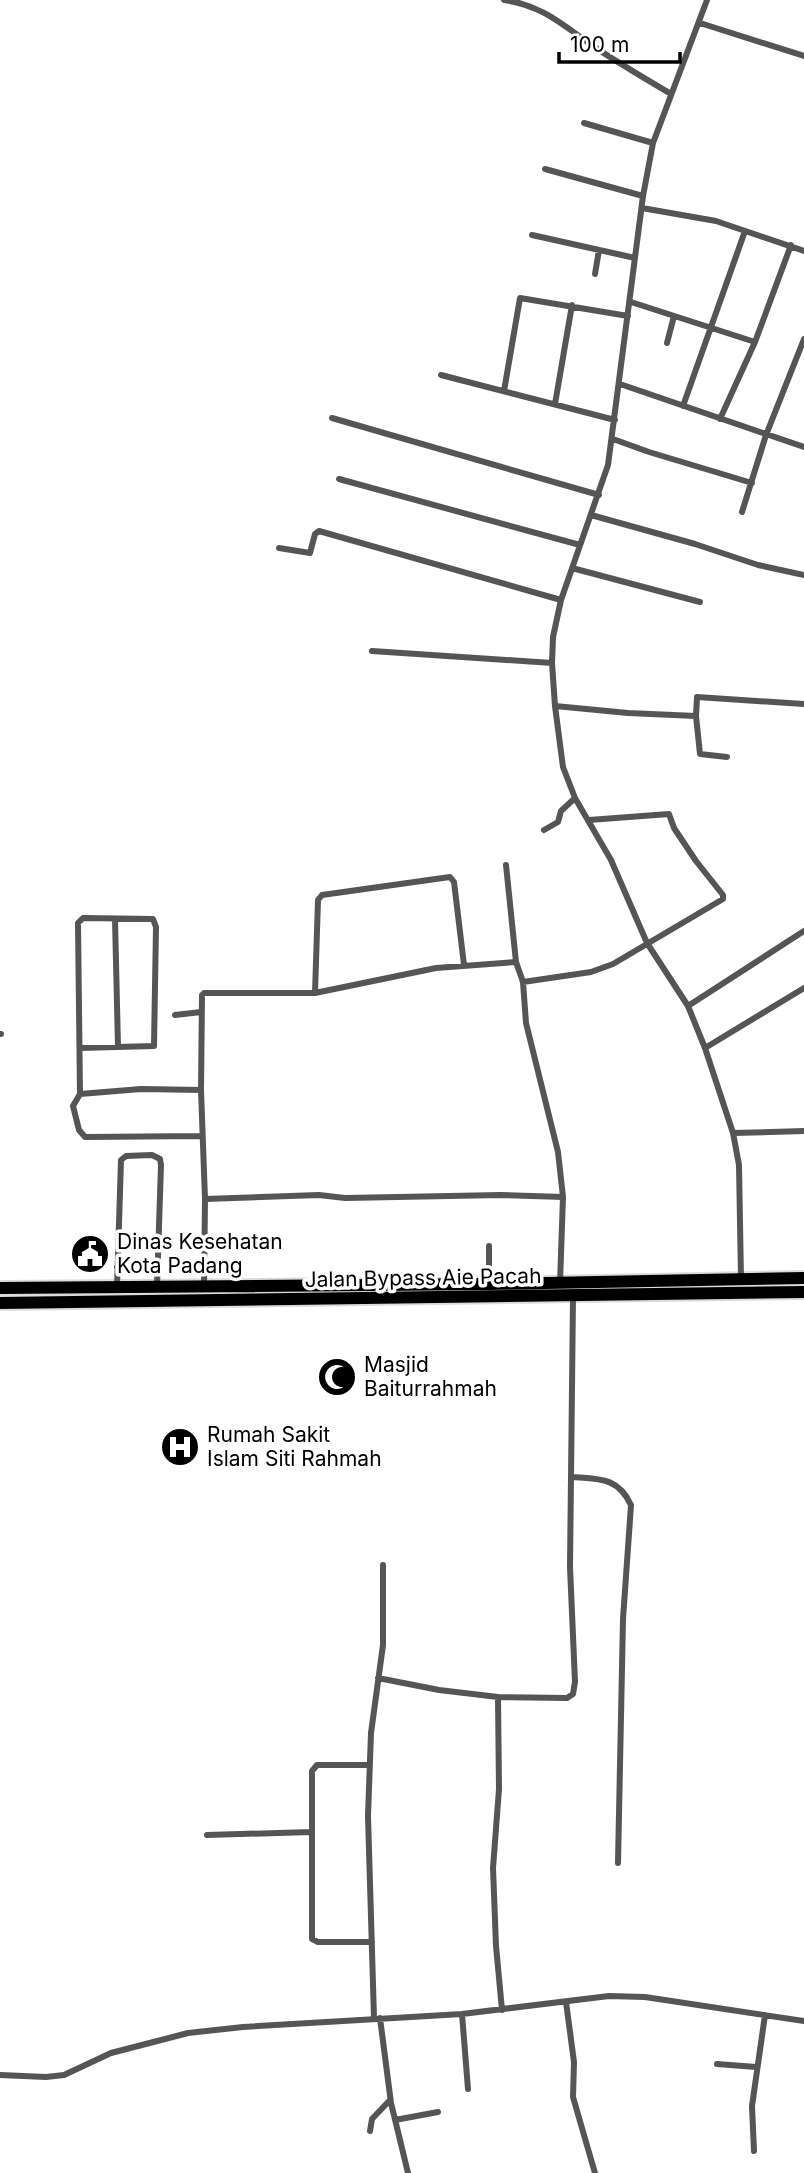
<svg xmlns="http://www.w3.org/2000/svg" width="804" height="2173" viewBox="0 0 804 2173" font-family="Inter,sans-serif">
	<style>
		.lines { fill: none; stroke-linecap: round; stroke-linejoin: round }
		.highway-casing { stroke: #dbdbdb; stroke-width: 16 }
		.street { stroke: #555; stroke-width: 6 }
		.highway { stroke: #000; stroke-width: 12 }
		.labels { text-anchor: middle; stroke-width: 7; stroke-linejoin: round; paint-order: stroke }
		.poi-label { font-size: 21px; fill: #000; stroke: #fff; text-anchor: start }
		.street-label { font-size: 21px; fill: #000; stroke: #fff }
	</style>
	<rect width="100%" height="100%" fill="#fff"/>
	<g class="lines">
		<defs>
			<path id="highway" d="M0,1288L489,1284L804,1278
				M0,1303L804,1292"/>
		</defs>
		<use href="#highway" class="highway-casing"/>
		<path class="street" d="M504,0C543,5 565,27 596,48C620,64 646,79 671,94
			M707,0L653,143L643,196L608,465L561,600L553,637L552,663L555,706L563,767L575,798L611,860L647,943L688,1006L705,1048L733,1133L739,1165L741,1279
			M700,23L804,56
			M584,123L653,143
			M545,169L643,196
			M642,208L716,221L804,251
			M532,235L635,258
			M595,274L599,250
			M631,302L755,342
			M667,343L674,316
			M441,375L615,420
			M620,384L804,447
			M504,391L520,298L628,316
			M555,404L572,305
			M683,406L745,231
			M332,418L599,495
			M720,419L755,342L791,245
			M613,439L649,452L752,483
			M339,479L580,545
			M742,512L766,435L804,339
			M591,515L695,544L758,565L804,575
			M279,548L310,553L315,534L319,531L561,600
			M572,568L700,602
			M372,651L552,663
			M555,706L628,713L696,716L697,697L804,704
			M696,716L700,754L727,757
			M544,830L558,822L561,811L575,798
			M506,865L516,962
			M115,919L118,1047
			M523,982L591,972L613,964L723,899V895L696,861L674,828L669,814L589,820
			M315,993L318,900L322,895L450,877L454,882L464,965
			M688,1006L804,931
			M175,1015L201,1012
			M0,1034H1
			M80,1048L154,1046L156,927L153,919L83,918L78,923L80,1094L141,1089L201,1090
			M705,1048L804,988
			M80,1094L73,1106L79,1130L85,1137L202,1136
			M733,1133L804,1131
			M489,1246V1284
			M117,1267L157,1266
			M560,1283L563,1197L558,1152L526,1023L523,982L516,962L436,968L315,993H204L202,995L201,1090L205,1199L319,1195L345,1198L501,1195L563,1197
			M204,1286L205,1199
			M117,1287L121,1160L126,1156L152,1155L160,1159L161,1165L157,1287
			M572,1477C599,1479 618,1477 631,1505L623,1619L618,1863
			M378,1678L439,1690L498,1697
			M369,1765H317L312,1771V1939L318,1942H372
			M207,1835L311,1832
			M566,2002L574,2062L573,2097L595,2173
			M502,2010L496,1946L493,1868L499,1789L498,1697L567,1698L573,1694L575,1682L570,1567L573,1297
			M462,2014L468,2089
			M374,2018L368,1816L371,1733L383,1645V1565
			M380,2018L391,2103L408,2173
			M717,2064L756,2067
			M0,2075L46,2077L64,2075L111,2053L188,2033L243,2027L462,2014L609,1996L645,1997L804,2021
			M395,2120L438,2112
			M370,2131L372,2119L390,2100
			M754,2151L752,2106L765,2015"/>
		<use href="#highway" class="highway"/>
	</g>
	<defs>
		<symbol id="civic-disc" viewBox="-11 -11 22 22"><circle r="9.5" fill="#000" stroke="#fff"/><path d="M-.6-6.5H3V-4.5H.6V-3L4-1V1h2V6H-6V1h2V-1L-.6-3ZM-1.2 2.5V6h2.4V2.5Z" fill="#fff"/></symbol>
		<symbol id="mosque-disc" viewBox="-11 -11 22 22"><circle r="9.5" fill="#000" stroke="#fff"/><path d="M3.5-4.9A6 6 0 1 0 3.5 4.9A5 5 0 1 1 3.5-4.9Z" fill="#fff"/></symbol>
		<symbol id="hospital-disc" viewBox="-11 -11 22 22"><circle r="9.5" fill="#000" stroke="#fff"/><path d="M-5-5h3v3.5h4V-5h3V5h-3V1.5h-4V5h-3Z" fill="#fff"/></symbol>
	</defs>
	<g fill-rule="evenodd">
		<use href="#civic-disc" x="68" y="1232" width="44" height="44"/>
		<use href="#mosque-disc" x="315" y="1355" width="44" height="44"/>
		<use href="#hospital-disc" x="158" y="1425" width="44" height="44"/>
	</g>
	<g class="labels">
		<g class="poi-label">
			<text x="117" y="1249">Dinas Kesehatan<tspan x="117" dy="24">Kota Padang</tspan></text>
			<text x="364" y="1372">Masjid<tspan x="364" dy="24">Baiturrahmah</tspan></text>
			<text x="207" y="1442">Rumah Sakit<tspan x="207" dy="24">Islam Siti Rahmah</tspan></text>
		</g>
		<g class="street-label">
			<text transform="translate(423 1278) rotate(-1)" y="7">Jalan Bypass Aie Pacah</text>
		</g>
	</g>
	<path d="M559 52v10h121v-10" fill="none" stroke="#000000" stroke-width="3.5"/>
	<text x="570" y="52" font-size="21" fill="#000000" stroke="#ffffff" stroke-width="5" paint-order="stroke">100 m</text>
</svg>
